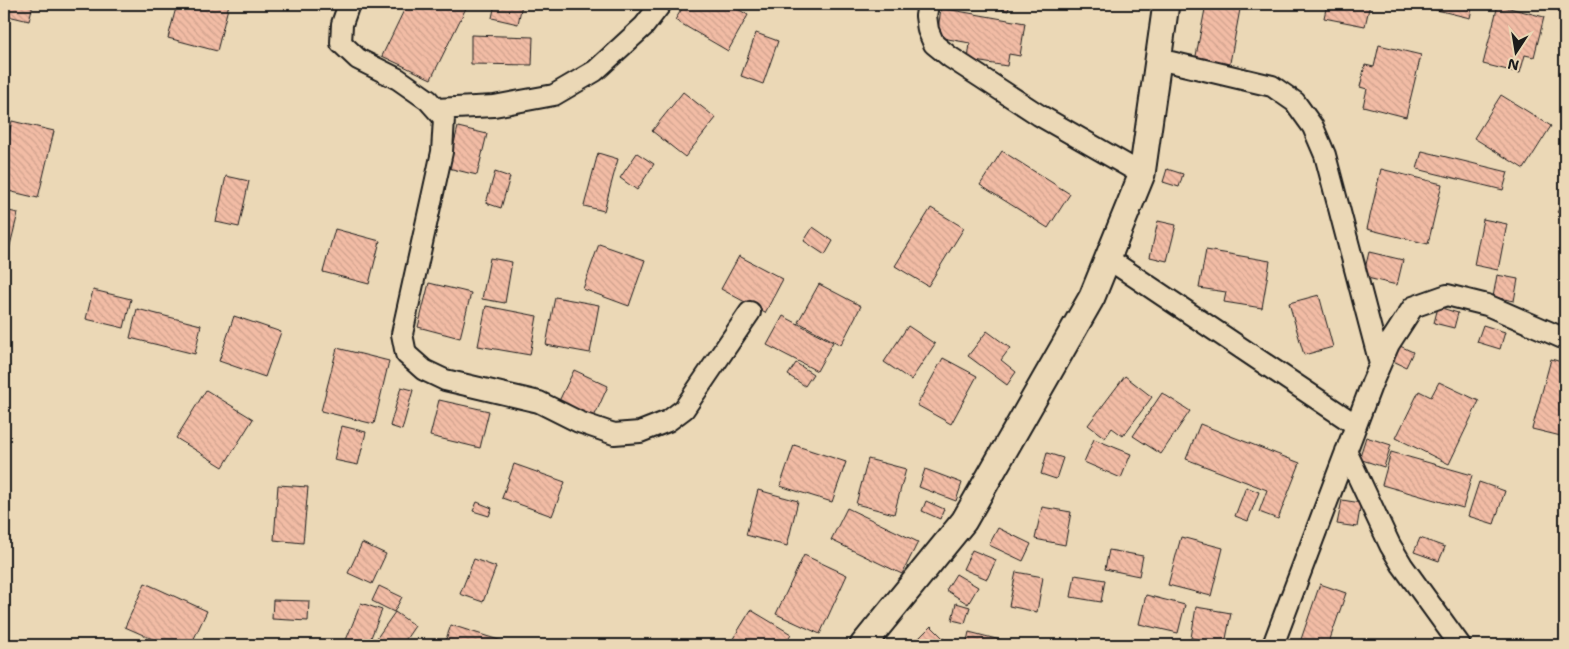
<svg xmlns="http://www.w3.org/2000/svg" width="1569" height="649" viewBox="0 0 1569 649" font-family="'Shantell Sans',sans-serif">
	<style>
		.building { fill: url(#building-back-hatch); stroke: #1c1c1c }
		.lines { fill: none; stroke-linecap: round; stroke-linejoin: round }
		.minor-casing { stroke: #1c1c1c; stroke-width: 24 }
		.tertiary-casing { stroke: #1c1c1c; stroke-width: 29 }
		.minor { stroke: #ebd8b6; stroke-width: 20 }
		.tertiary { stroke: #ebd8b6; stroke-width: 25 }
	</style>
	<defs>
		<pattern id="building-back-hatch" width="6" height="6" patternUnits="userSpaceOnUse" patternTransform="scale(1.25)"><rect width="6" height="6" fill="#f2bca5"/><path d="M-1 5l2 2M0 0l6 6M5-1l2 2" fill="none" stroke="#cfa18d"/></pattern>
	</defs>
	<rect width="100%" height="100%" fill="#ebd8b6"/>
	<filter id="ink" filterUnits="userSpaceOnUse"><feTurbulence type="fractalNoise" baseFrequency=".02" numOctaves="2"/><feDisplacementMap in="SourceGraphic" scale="10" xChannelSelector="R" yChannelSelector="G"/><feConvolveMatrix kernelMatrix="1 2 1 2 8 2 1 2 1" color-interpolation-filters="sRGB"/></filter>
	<g filter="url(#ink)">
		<path class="building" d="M4,4H33L29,21L4,15Z
			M177,4H229L217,51L168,38Z
			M407,4H468L431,79L382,56Z
			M495,4H522L518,24L492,18Z
			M685,4H729L748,15L728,51L675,20Z
			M982,4H1010L1008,11Z
			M1129,4H1155L1154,9Z
			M1206,4H1241L1229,68L1195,61Z
			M1327,4H1370L1365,26L1324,18Z
			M1412,4H1473L1470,18Z
			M1498,5L1544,17L1534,57L1525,55L1520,73L1483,64Z
			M941,8L1025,23L1020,56L1009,54L1007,66L968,60L970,43L937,37Z
			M756,33L778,41L763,84L741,76Z
			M471,35L533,37L532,65L471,64Z
			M1379,45L1421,55L1406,117L1363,106L1367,89L1360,87L1365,65L1374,67Z
			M683,92L716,118L685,157L652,131Z
			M1501,95L1551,126L1524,169L1474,138Z
			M12,121L54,131L38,198L4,190V155Z
			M458,127L487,134L477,175L448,168Z
			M1002,151L1070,194L1048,228L980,185Z
			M1422,151L1508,172L1503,190L1417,169Z
			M598,153L618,159L604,211L584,206Z
			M637,153L654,164L637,190L620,178Z
			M1167,169L1183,174L1179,187L1163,182Z
			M1381,169L1442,184L1428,244L1367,229Z
			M495,172L510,177L501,208L486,203Z
			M226,176L249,181L239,227L216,222Z
			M1565,201V218L1557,212Z
			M931,208L964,228L928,286L895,266Z
			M4,210L18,213L4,270Z
			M1483,219L1507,224L1498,270L1474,265Z
			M1158,221L1176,225L1167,261L1150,257Z
			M813,227L833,241L825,255L804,241Z
			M335,229L380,241L369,284L323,272Z
			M599,244L645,260L629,306L583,289Z
			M1206,250L1270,261L1262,308L1224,302L1226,292L1199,288Z
			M1369,252L1403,260L1397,285L1363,277Z
			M739,256L783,279L765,313L721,289Z
			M490,258L512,262L505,303L482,299Z
			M1497,275L1518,279L1514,301L1493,297Z
			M429,283L471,293L460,338L418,327Z
			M819,284L861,306L841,345L798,322Z
			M93,290L131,299L124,328L86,319Z
			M1319,295L1333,347L1304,355L1289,303Z
			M555,297L599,305L590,353L546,345Z
			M486,306L537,316L530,355L478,346Z
			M1438,307L1458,313L1454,328L1434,323Z
			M137,309L201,325L195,354L130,338Z
			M234,316L281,332L265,377L219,361Z
			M783,316L833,342L817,371L767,345Z
			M1483,325L1505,332L1500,349L1477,342Z
			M908,326L935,344L911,380L884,362Z
			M987,331L1010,348L1001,360L1016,372L1007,385L968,356Z
			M1400,346L1413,352L1406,367L1393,361Z
			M337,348L389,361L374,424L321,411Z
			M943,358L977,376L951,424L917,405Z
			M1551,359L1565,363V437L1532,429Z
			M796,363L813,374L805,386L788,375Z
			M574,370L608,386L594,417L559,401Z
			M1125,376L1152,397L1123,436L1112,428L1105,438L1088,425Z
			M1439,382L1479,401L1449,464L1396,438L1419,391L1431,397Z
			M401,387L413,390L402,430L390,426Z
			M206,390L253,419L223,467L176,438Z
			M1162,393L1190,411L1161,454L1133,436Z
			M439,400L489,411L480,448L430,436Z
			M1200,424L1300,463L1278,519L1259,512L1267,490L1186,459Z
			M342,426L366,432L358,465L334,460Z
			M1366,437L1391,445L1384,467L1359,459Z
			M1094,439L1131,454L1121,478L1084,462Z
			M794,445L846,462L832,502L780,486Z
			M1391,452L1472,475L1463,508L1382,485Z
			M1047,453L1063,458L1056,479L1041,474Z
			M868,459L906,469L894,514L856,504Z
			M514,464L565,482L552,516L502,498Z
			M925,469L962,483L956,501L919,487Z
			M1479,482L1505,491L1494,524L1468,516Z
			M278,485L308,487L303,543L274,540Z
			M1246,487L1259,492L1248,521L1235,516Z
			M758,490L798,501L787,546L746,535Z
			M1342,500L1361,503L1357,527L1337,524Z
			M926,501L944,509L940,519L922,511Z
			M477,502L492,508L489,516L473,511Z
			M1042,507L1071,512L1065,545L1035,539Z
			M847,508L918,542L902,574L831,540Z
			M998,528L1031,544L1023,561L989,545Z
			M1181,537L1223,548L1211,596L1168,585Z
			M1420,538L1445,547L1439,561L1414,552Z
			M362,543L386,554L372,584L348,573Z
			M972,550L996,560L987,579L963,569Z
			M1109,550L1143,556L1139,576L1105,569Z
			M804,555L847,575L820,634L776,614Z
			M474,559L496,567L483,602L460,594Z
			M1016,572L1043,577L1037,612L1009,606Z
			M956,574L978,587L968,604L946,590Z
			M1075,575L1105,580L1101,602L1071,597Z
			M145,583L207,611L191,645H166L125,627Z
			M1320,584L1346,593L1328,645H1299Z
			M379,586L402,597L394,612L372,601Z
			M1146,595L1185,605L1178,633L1139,624Z
			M273,600L309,601L308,621L272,619Z
			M361,603L382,610L368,645H344Z
			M956,603L970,607L965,623L952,620Z
			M1196,607L1231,613L1225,644L1191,638Z
			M751,610L791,634L784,645H729Z
			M395,612L415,626L402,645H372Z
			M451,625L502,641L501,645H444Z
			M931,626L950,645H912Z
			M969,632L1016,644V645H966Z"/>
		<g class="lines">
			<defs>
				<path id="minor" d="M349,4L342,24L341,43L358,59L398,79L428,100L444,118L442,152L402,334L406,354L424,370L445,380L539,402L579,422L614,434L640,432L668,421L684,409L750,312
					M928,4L926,16L928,30L934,44L950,57L1039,115L1142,174
					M1158,59L1272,86L1295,102L1313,127L1325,155L1380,364
					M436,109L494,106L554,95L595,71L644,26L661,4
					M1107,258L1356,425
					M1346,451L1390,545L1402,565L1460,645
					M1273,645L1372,383L1389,344L1413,307L1447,295L1487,305L1565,339"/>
				<path id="tertiary" d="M863,645L964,521L1092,297L1142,174L1166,4"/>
			</defs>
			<use href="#minor" class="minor-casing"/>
			<use href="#tertiary" class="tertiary-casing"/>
			<use href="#minor" class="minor"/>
			<use href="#tertiary" class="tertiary"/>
		</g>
	</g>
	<rect width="1569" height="649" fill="none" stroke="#ebd8b6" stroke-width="20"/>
	<rect x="10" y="10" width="1549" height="629" fill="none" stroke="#1c1c1c" stroke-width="2" filter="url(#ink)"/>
	<g transform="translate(1516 52) rotate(192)" stroke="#ebd8b6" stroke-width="4" paint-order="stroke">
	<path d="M0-4L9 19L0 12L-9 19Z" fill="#1c1c1c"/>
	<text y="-8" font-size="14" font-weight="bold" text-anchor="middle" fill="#1c1c1c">N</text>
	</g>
</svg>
